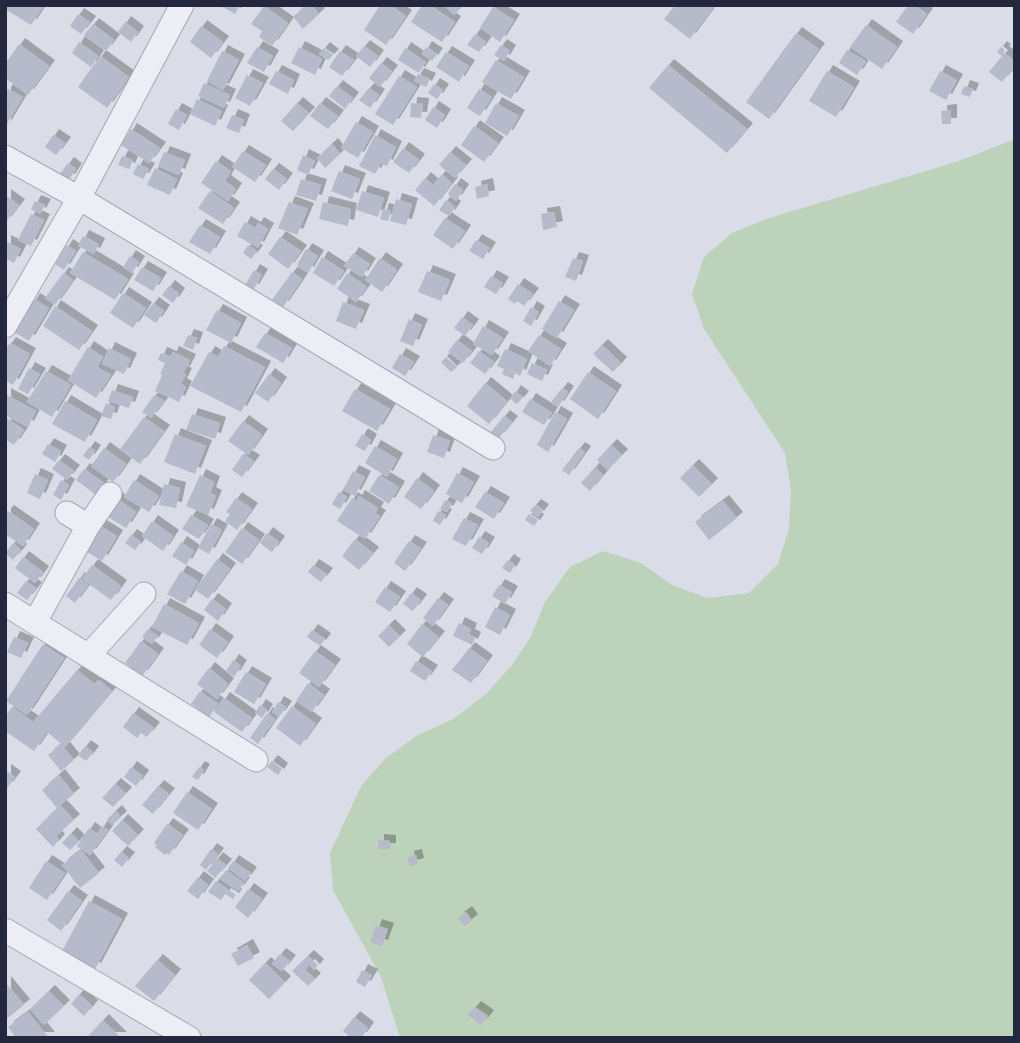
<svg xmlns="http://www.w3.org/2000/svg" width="1020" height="1043" viewBox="0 0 1020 1043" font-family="Jost,sans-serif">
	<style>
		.green { fill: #bcd2ba }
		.building { fill: #b7baca; filter: url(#shadow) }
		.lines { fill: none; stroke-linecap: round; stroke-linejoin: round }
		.street-casing { stroke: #a3a7b4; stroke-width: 25 }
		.street { stroke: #edeef5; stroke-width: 23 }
	</style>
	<defs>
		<filter id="shadow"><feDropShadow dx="6" dy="-6" stdDeviation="0" flood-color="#0004"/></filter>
	</defs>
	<rect width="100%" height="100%" fill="#dadde7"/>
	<path class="green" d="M1015,139V1038H400L381,977L333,890L330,853L361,786L386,758L416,736L453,719L486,694L512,665L531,636L545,602L570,567L603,551L641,563L672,585L708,598L749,593L778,564L789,528L791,490L785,453L704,329L692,294L704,257L732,233L769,218L956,162Z"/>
	<path class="building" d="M5,5H41L43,7L31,25L5,9Z
		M219,5H240L235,14Z
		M306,5H312L319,14L303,29L293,17Z
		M380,5H390L406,16L386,45L364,30Z
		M422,5H430L455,22L442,42L411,22Z
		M444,5H464L454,15Z
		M675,5H715L690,39L664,19Z
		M908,5H914L927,14L913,34L896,22Z
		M264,6L288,23L272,46L259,37L262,31L251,24Z
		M493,7L514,20L500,42L480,28Z
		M78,14L90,22L81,34L70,26Z
		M125,22L138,32L131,42L118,32Z
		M93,24L114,40L106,51L84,35Z
		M866,25L897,47L882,69L850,47Z
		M201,26L223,42L211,58L190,42Z
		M796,33L819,49L769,119L746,102Z
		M475,34L486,42L479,52L467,45Z
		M79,42L98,56L91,67L72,53Z
		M19,44L49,66L28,95L5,78V64Z
		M501,45L510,51L504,61L494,55Z
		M364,46L378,56L370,67L356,56Z
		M257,47L273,56L264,72L247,63Z
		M299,47L322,59L315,75L291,63Z
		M426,47L437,54L432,61L422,54Z
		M1001,47L1005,50L1003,52L1015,61V66L1002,82L989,72L1002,56L997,52Z
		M324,48L333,55L328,60L319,54Z
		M405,48L426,62L419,73L398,60Z
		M847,50L866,61L857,75L839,63Z
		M222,51L239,60L223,90L207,81Z
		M340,51L354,60L342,76L329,67Z
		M446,52L469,66L459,82L436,67Z
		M100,56L129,77L107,108L78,87Z
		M496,60L524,77L511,99L482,82Z
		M381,63L392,71L380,87L369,78Z
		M668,65L747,129L727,153L649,88Z
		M276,71L294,80L288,94L269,84Z
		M827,71L854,87L836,117L809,101Z
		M940,71L957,80L946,100L929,91Z
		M418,74L430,79L426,87L414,81Z
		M247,75L263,83L250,106L235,98Z
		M399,76L417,87L393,125L375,114Z
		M204,83L230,95L224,108L198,96Z
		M434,84L443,90L437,99L428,93Z
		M337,86L353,98L345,109L329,96Z
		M964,86L973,89L970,97L961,94Z
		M369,88L379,95L370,108L359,100Z
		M8,89L23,97L5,127V93Z
		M479,89L492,97L480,116L467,108Z
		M197,99L222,111L215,126L190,114Z
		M297,103L309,113L293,131L281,121Z
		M320,103L338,116L328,129L310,116Z
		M411,103L423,104L421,118L410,117Z
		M496,103L519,116L507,136L485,123Z
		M433,107L445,115L437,128L425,120Z
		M176,109L187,115L179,130L168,124Z
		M951,110V124H942L941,111Z
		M232,115L244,120L239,133L226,128Z
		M356,122L373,132L358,158L341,148Z
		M474,126L498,143L484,162L461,145Z
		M131,129L160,148L149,163L121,145Z
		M53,135L65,143L56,155L45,147Z
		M375,135L396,147L387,166L381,163L375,174L359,166Z
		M332,144L340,154L325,168L317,158Z
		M403,148L419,160L409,173L393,162Z
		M243,151L266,165L255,182L232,167Z
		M164,152L185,160L179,175L158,166Z
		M450,152L466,165L455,178L439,165Z
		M303,155L315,161L308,175L297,170Z
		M122,156L133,160L129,169L118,165Z
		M216,161L231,171L225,181L236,189L228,201L201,183Z
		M68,163L76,169L69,180L60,174Z
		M138,164L149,169L143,179L133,174Z
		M155,168L177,179L170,195L147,185Z
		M273,169L287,179L279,190L265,179Z
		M339,171L360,179L352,199L331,191Z
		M442,174L452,183L434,206L415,190L425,178L433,185Z
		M301,179L321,185L316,201L296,195Z
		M455,184L463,190L456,201L448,194Z
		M487,184L489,196L477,199L475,187Z
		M210,191L234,208L223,224L198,208Z
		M362,191L384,198L378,217L356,210Z
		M5,195L19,205L5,223Z
		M396,199L412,204L406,225L390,221Z
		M446,200L455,207L449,216L439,210Z
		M35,201L45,205L40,214L31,209Z
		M289,202L308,209L297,235L278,228Z
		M323,202L351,209L348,226L319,219Z
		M383,209L391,211L388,221L380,219Z
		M554,212L557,227L543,230L541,214Z
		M31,214L44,220L31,246L18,240Z
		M445,218L465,231L453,249L433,235Z
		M245,222L255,228L258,223L268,229L258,248L237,236Z
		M200,225L220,237L210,254L189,242Z
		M83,236L99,244L94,254L78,246Z
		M280,237L301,251L288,269L268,254Z
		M476,240L490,248L483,259L469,251Z
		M5,241L21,249L14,263L5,258Z
		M67,245L76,251L64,270L55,264Z
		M248,245L257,251L251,259L243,253Z
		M306,249L318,256L308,273L297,265Z
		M83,252L128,279L115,300L70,273Z
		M353,253L370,264L362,277L344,266Z
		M130,256L139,262L132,273L123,267Z
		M322,257L344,271L334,286L313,273Z
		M380,258L397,270L382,292L365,280Z
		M573,258L583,261L576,281L565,277Z
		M142,267L161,278L153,291L134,280Z
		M254,270L262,275L253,290L245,285Z
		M427,271L450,280L441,301L418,292Z
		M292,272L302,279L283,307L272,300Z
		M63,273L73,280L55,305L45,298Z
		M347,273L367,287L356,302L337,289Z
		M491,276L503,283L496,294L484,287Z
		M518,284L533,294L524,306L517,301L515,304L508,299Z
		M169,286L179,294L173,303L162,295Z
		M123,293L146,308L133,328L110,313Z
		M34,299L49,308L29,341L14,332Z
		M559,301L574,310L557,338L542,329Z
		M343,302L364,310L356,329L336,321Z
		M153,303L164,311L156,323L144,315Z
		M55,306L92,331L79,350L43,326Z
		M531,307L539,312L531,326L523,321Z
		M217,310L241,323L231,343L206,330Z
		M462,317L473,325L465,336L454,328Z
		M409,319L422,325L413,346L400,341Z
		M483,326L503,338L492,355L473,344Z
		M265,333L292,348L283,363L256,347Z
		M188,335L197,338L193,350L183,346Z
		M539,335L561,349L550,366L528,351Z
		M457,340L472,351L463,363L448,352Z
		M10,343L30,354L13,385L5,380V350Z
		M602,345L621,363L613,372L593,354Z
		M224,346L265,367L241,412L190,386L209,352L218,357Z
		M88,347L103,357L97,367L111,375L96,398L68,380Z
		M109,348L131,359L124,374L102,364Z
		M505,349L527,359L520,376L515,373L513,379L502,374L504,369L497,366Z
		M479,351L494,362L485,374L470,363Z
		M173,352L190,360L184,372L169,365L186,374L181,384L186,387L179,402L155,391L162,375L160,374L165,363L158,360L161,353L171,357Z
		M400,354L414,362L405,376L392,368Z
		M446,357L457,367L451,372L441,362Z
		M532,363L547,370L542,381L527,374Z
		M29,368L40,374L28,394L18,389Z
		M46,371L71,385L52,417L27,402Z
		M588,372L616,391L598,419L570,399Z
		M269,374L281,383L268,402L255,393Z
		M485,383L507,401L489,424L467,406Z
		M562,388L568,392L558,407L551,402Z
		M355,389L390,409L377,431L342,411Z
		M112,390L133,397L129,408L108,401Z
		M515,391L523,397L517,404L510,399Z
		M5,394L36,411L28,427L5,415Z
		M154,395L164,401L151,418L142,412Z
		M530,399L552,413L544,425L522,412Z
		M65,401L97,420L85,442L52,424Z
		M106,403L115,407L111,419L101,416Z
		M555,412L567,419L548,452L537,445Z
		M192,414L220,423L215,439L186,430Z
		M504,416L512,422L499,438L491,432Z
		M144,417L164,431L140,464L120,449Z
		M7,418L24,430L14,445L5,439V421Z
		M243,421L262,435L248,455L228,441Z
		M175,434L206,446L195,474L164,462Z
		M362,434L371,440L365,451L355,446Z
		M433,435L450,441L444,458L427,452Z
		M48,444L61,451L55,462L42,454Z
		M611,445L622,455L608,470L597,460Z
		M375,446L397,459L387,477L365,463Z
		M89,447L95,451L89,460L83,456Z
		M104,448L126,464L113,482L91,466Z
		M579,448L585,452L569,475L562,470Z
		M243,454L254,461L242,477L232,470Z
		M59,460L74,471L67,480L52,469Z
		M693,465L712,484L699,497L680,478Z
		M595,467L603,475L590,491L581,483Z
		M84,469L104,483L96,495L76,480Z
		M353,471L365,477L355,496L343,490Z
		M457,473L474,482L462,503L446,494Z
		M35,474L48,480L40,499L27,493Z
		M200,475L214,482L210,493L216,496L208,515L186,506Z
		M379,475L399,487L389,504L369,491Z
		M417,478L434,491L421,509L404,497Z
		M61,480L69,485L61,500L53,495Z
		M134,480L159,496L149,512L124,497Z
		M164,484L180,488L176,508L159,505Z
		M339,492L347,497L340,509L332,504Z
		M485,492L504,503L494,519L475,507Z
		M359,496L378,508L375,513L380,516L365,539L337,521L352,498L356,501Z
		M116,498L136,512L126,528L105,515Z
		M236,498L252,509L237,530L225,521L230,514L226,512Z
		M445,500L452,504L447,512L440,509Z
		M723,501L737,518L709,540L695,522Z
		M535,505L543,510L538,517L530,511Z
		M8,511L34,529L23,546L5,534V514Z
		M438,511L446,515L440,525L433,521Z
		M529,514L538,520L534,526L525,520Z
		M191,515L208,525L199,539L182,529Z
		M464,518L478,525L466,546L452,539Z
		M152,521L173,536L163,551L142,536Z
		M211,524L222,530L209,554L198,548Z
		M99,525L117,536L102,561L84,550Z
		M242,528L259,540L242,564L225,552Z
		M267,533L279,542L272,552L260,543Z
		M131,535L141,542L135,550L125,543Z
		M479,537L489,543L482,554L472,548Z
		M355,539L373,553L359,570L342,556Z
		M409,541L421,548L405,571L394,563Z
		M181,542L194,551L186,565L172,556Z
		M13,543L21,550L13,560L5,553Z
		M23,557L43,572L35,583L15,568Z
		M217,559L230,569L208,599L195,590Z
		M508,560L515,565L510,573L502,568Z
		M92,565L121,586L111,600L82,579Z
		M313,565L327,574L321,582L308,572Z
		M181,571L198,581L185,604L167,594Z
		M79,578L88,585L75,603L66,596Z
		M26,581L36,588L27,600L17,593Z
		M499,585L512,592L505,604L492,596Z
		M385,587L400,597L390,612L375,602Z
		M411,593L421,600L413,611L403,604Z
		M438,598L448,605L433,626L423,618Z
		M212,599L226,609L218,621L204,610Z
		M164,604L199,623L187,645L152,627Z
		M495,607L510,615L500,635L485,627Z
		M459,623L471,629L469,635L475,638L472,645L453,636Z
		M422,624L439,637L423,657L407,644Z
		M389,625L400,636L389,647L378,636Z
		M148,629L158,636L152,644L142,637Z
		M210,629L228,642L217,658L199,645Z
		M312,630L325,639L320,646L307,637Z
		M14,637L28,643L21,658L7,652Z
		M141,641L158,654L142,676L125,663Z
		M43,644L64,658L27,715L6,701Z
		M469,648L487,661L471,683L452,670Z
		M315,651L335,665L319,687L299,673Z
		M233,660L241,666L234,677L226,671Z
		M416,661L432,671L425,681L410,671Z
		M209,668L228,684L217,699L197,684Z
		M77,670L94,684L99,680L112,691L65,747L34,721Z
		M246,672L266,684L254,704L234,692Z
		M308,683L324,695L312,712L296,701Z
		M200,691L218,704L209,717L191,704Z
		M224,698L252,718L242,732L214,712Z
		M278,702L286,707L279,717L272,712Z
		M260,705L267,710L262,718L255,713Z
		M292,706L316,724L300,746L276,728Z
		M12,707L47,732L34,751L5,731V716Z
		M133,713L154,728L147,737L141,733L137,738L123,727Z
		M267,713L275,719L258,744L250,738Z
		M61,744L74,760L61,771L48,755Z
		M85,746L93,752L86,761L78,755Z
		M272,761L282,769L278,775L267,767Z
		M131,767L143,776L136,786L124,777Z
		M199,767L204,770L198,780L192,777Z
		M5,770L15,777L7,788L5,786Z
		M59,775L74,794L60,805L74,820L56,836L59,840L53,847L36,829L57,808L42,790Z
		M115,784L126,793L113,807L102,798Z
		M158,786L169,794L153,814L142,805Z
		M187,792L212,809L198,830L173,813Z
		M116,811L121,817L112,825L107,819Z
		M122,820L138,835L128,846L112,831Z
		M167,824L183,835L169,855L167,853L165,855L155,847L157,846L154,843Z
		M102,826L108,830L90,855L77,846L89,828L97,834Z
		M71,833L79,841L70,850L62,843Z
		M378,840L390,841V849H378Z
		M211,849L218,854L206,870L200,865Z
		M81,850L99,873L80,888L62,865Z
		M121,852L129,858L122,867L114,860Z
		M416,855L418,864L410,866L408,857Z
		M217,858L226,865L215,878L207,871Z
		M46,861L65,873L47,900L29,888Z
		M233,861L251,873L245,881L228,868Z
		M226,870L244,883L238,891L220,879Z
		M198,877L208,885L198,899L187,891Z
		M216,881L236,895L233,899L225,894L221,900L208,892Z
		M248,889L262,899L248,918L235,907Z
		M68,891L82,901L61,931L47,920Z
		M89,901L122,919L95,969L62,951Z
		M466,912L472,920L465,926L458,918Z
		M376,925L388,929L382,946L370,942Z
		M247,945L254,958L238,966L231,954Z
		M280,954L290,961L282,971L272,964Z
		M308,956L318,965L314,970L309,965L305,970L315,979L308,986L292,971Z
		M157,960L175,975L154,1001L135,986Z
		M265,963L285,982L269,999L249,980Z
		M362,970L372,975L365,987L356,982Z
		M5,982L24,1005L5,1020Z
		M49,991L64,1006L44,1025L30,1009Z
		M79,994L92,1006L84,1016L71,1004Z
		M475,1007L488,1016L481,1025L468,1015Z
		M28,1012L49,1038H16L8,1027Z
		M354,1017L368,1028L361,1038H351L343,1031Z
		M103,1020L121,1038H90L89,1035Z"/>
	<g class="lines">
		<defs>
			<path id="street" d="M5,157L79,198L493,448
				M5,326L79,198L182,5
				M67,513L88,526
				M5,604L256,760
				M35,622L88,526L110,494
				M89,655L144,594
				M5,930L189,1038"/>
		</defs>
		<use href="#street" class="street-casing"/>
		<use href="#street" class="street"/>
	</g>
	<rect width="1020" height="1043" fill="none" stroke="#23283e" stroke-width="14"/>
</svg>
